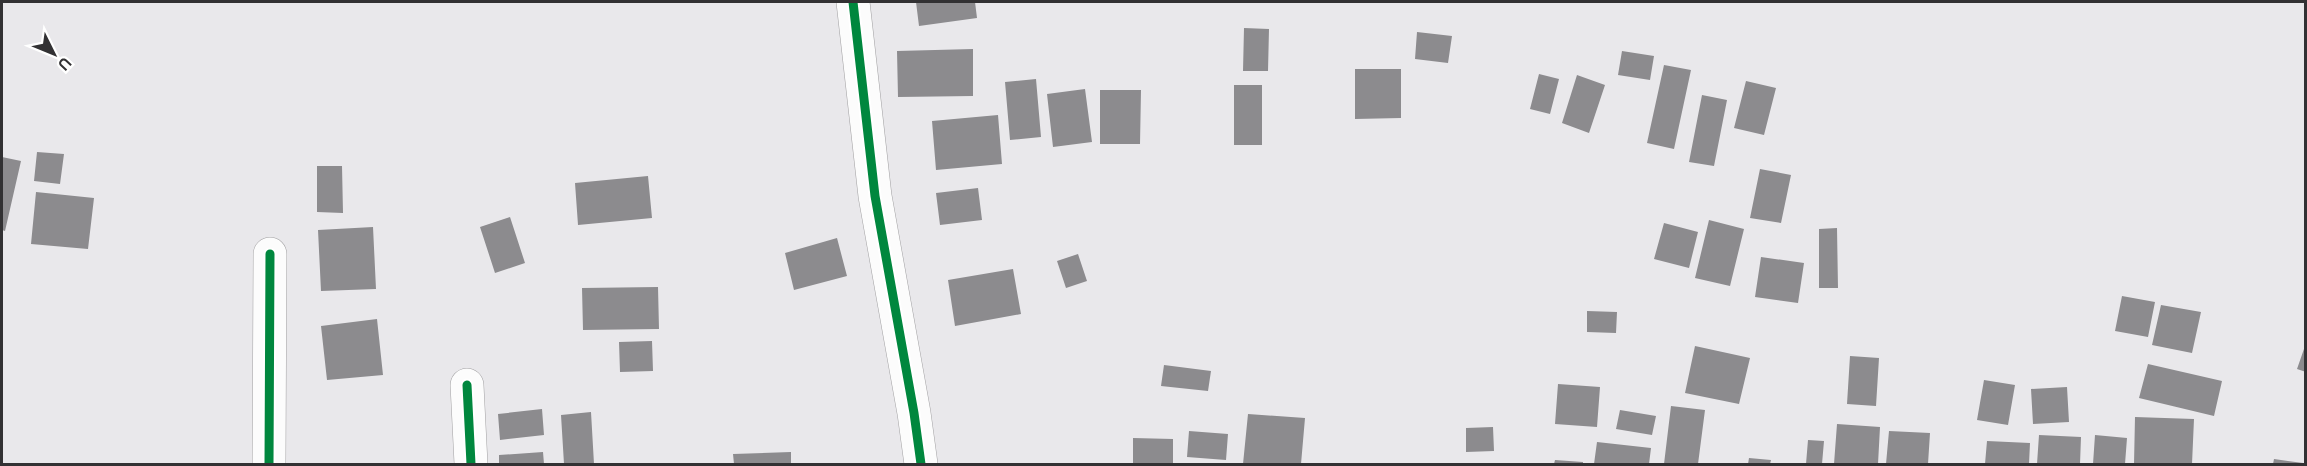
<svg xmlns="http://www.w3.org/2000/svg" width="2307" height="466" viewBox="0 0 2307 466" font-family="Overpass,sans-serif">
	<style>
		.building { fill: #8c8b8e }
		.lines { fill: none; stroke-linecap: round; stroke-linejoin: round }
		.minor-casing { stroke: #a1a0a2; stroke-width: 34 }
		.minor { stroke: #fcfcfc; stroke-width: 33 }
		.cycleway-casing { stroke: #fff; stroke-width: 13 }
		.cycleway { stroke: #00873e; stroke-width: 9 }
	</style>
	<rect width="100%" height="100%" fill="#e9e8eb"/>
	<path class="building" d="M916,2H975L977,18L919,26Z
		M1244,28L1269,29L1268,71H1243Z
		M1417,32L1452,36L1448,63L1415,59Z
		M973,49V96L898,97L897,51Z
		M1622,51L1654,56L1650,80L1618,75Z
		M1664,65L1691,70L1674,149L1647,143Z
		M1355,69H1401V118L1355,119Z
		M1539,74L1559,79L1550,114L1530,109Z
		M1577,75L1605,85L1589,133L1562,123Z
		M1036,79L1041,137L1010,140L1005,82Z
		M1746,81L1776,88L1764,135L1734,128Z
		M1234,85H1262V145H1234Z
		M1085,89L1092,142L1053,147L1047,94Z
		M1100,90H1141L1140,144H1100Z
		M1702,95L1727,100L1714,166L1689,162Z
		M998,115L1002,164L936,170L932,121Z
		M37,152L64,154L60,184L34,181Z
		M2,157L21,161L5,231L2,230Z
		M317,166H342L343,213L317,212Z
		M1760,169L1791,175L1781,223L1750,218Z
		M648,176L652,218L578,225L575,183Z
		M978,188L982,220L940,225L936,193Z
		M36,192L94,198L88,249L31,244Z
		M510,217L525,263L495,273L480,227Z
		M1709,220L1744,229L1730,286L1695,278Z
		M1664,223L1698,232L1689,268L1654,259Z
		M373,227L376,289L321,291L318,230Z
		M1837,228L1838,288H1819V229Z
		M837,238L847,276L794,290L785,253Z
		M1078,254L1087,281L1066,288L1057,261Z
		M1761,257L1804,263L1798,303L1755,297Z
		M1013,269L1021,314L955,326L948,280Z
		M658,287L659,329L583,330L582,288Z
		M2122,296L2155,302L2148,337L2115,331Z
		M2161,305L2201,312L2192,353L2152,345Z
		M1587,311L1617,312L1616,333L1587,332Z
		M377,319L383,375L327,380L321,326Z
		M652,341L653,371L620,372L619,342Z
		M1695,346L1750,358L1739,404L1685,393Z
		M2305,346H2306V372L2297,369Z
		M1850,356L1879,358L1876,406L1847,404Z
		M2148,364L2222,381L2214,416L2139,398Z
		M1164,365L1211,371L1208,391L1161,386Z
		M1984,380L2015,385L2008,425L1977,420Z
		M1558,384L1600,387L1597,427L1555,424Z
		M2067,387L2069,422L2033,424L2031,389Z
		M1671,406L1705,410L1698,464H1664Z
		M542,409L544,435L500,440L498,414Z
		M1620,410L1656,416L1652,435L1616,429Z
		M591,412L594,464H564L561,415Z
		M1248,414L1305,418L1301,464H1243Z
		M2135,417L2194,419L2192,464H2134Z
		M1837,424L1880,427L1878,464H1834Z
		M1493,427L1494,451L1466,452V428Z
		M1189,431L1228,434L1226,460L1187,457Z
		M1889,431L1930,433L1928,464H1886Z
		M2039,435L2081,437L2080,464H2037Z
		M2095,435L2127,438L2125,464H2093Z
		M1133,438L1173,439V464H1133Z
		M1808,440L1824,441L1822,464H1806Z
		M1987,441L2030,443L2029,464H1985Z
		M1597,442L1651,448L1649,464H1594Z
		M543,452L544,464H499V455Z
		M791,452V464H734L733,454Z
		M1749,458L1771,460L1770,464H1748Z
		M2274,459L2303,463V464H2273Z
		M1555,460L1583,462V464H1554Z"/>
	<g class="lines">
		<defs>
			<path id="minor" d="M853,2L875,196L914,413L921,464
				M467,385L471,464
				M269,464L270,254"/>
		</defs>
		<use href="#minor" class="minor-casing"/>
		<use href="#minor" class="minor"/>
		<defs>
			<path id="cycleway" d="M853,2L875,196L914,413L921,464
				M467,385L471,464
				M269,464L270,254"/>
		</defs>
		<use href="#cycleway" class="cycleway-casing"/>
		<use href="#cycleway" class="cycleway"/>
	</g>
	<rect width="2307" height="466" fill="none" stroke="#323133" stroke-width="6"/>
	<g transform="translate(54 54) rotate(133)" stroke="#ffffff" stroke-width="4.5" paint-order="stroke">
	<path d="M0-4.5L10 22L0 15L-10 22Z" fill="#323133"/>
	<text y="-9" font-size="16" font-weight="bold" text-anchor="middle" fill="#323133">U</text>
	</g>
</svg>
